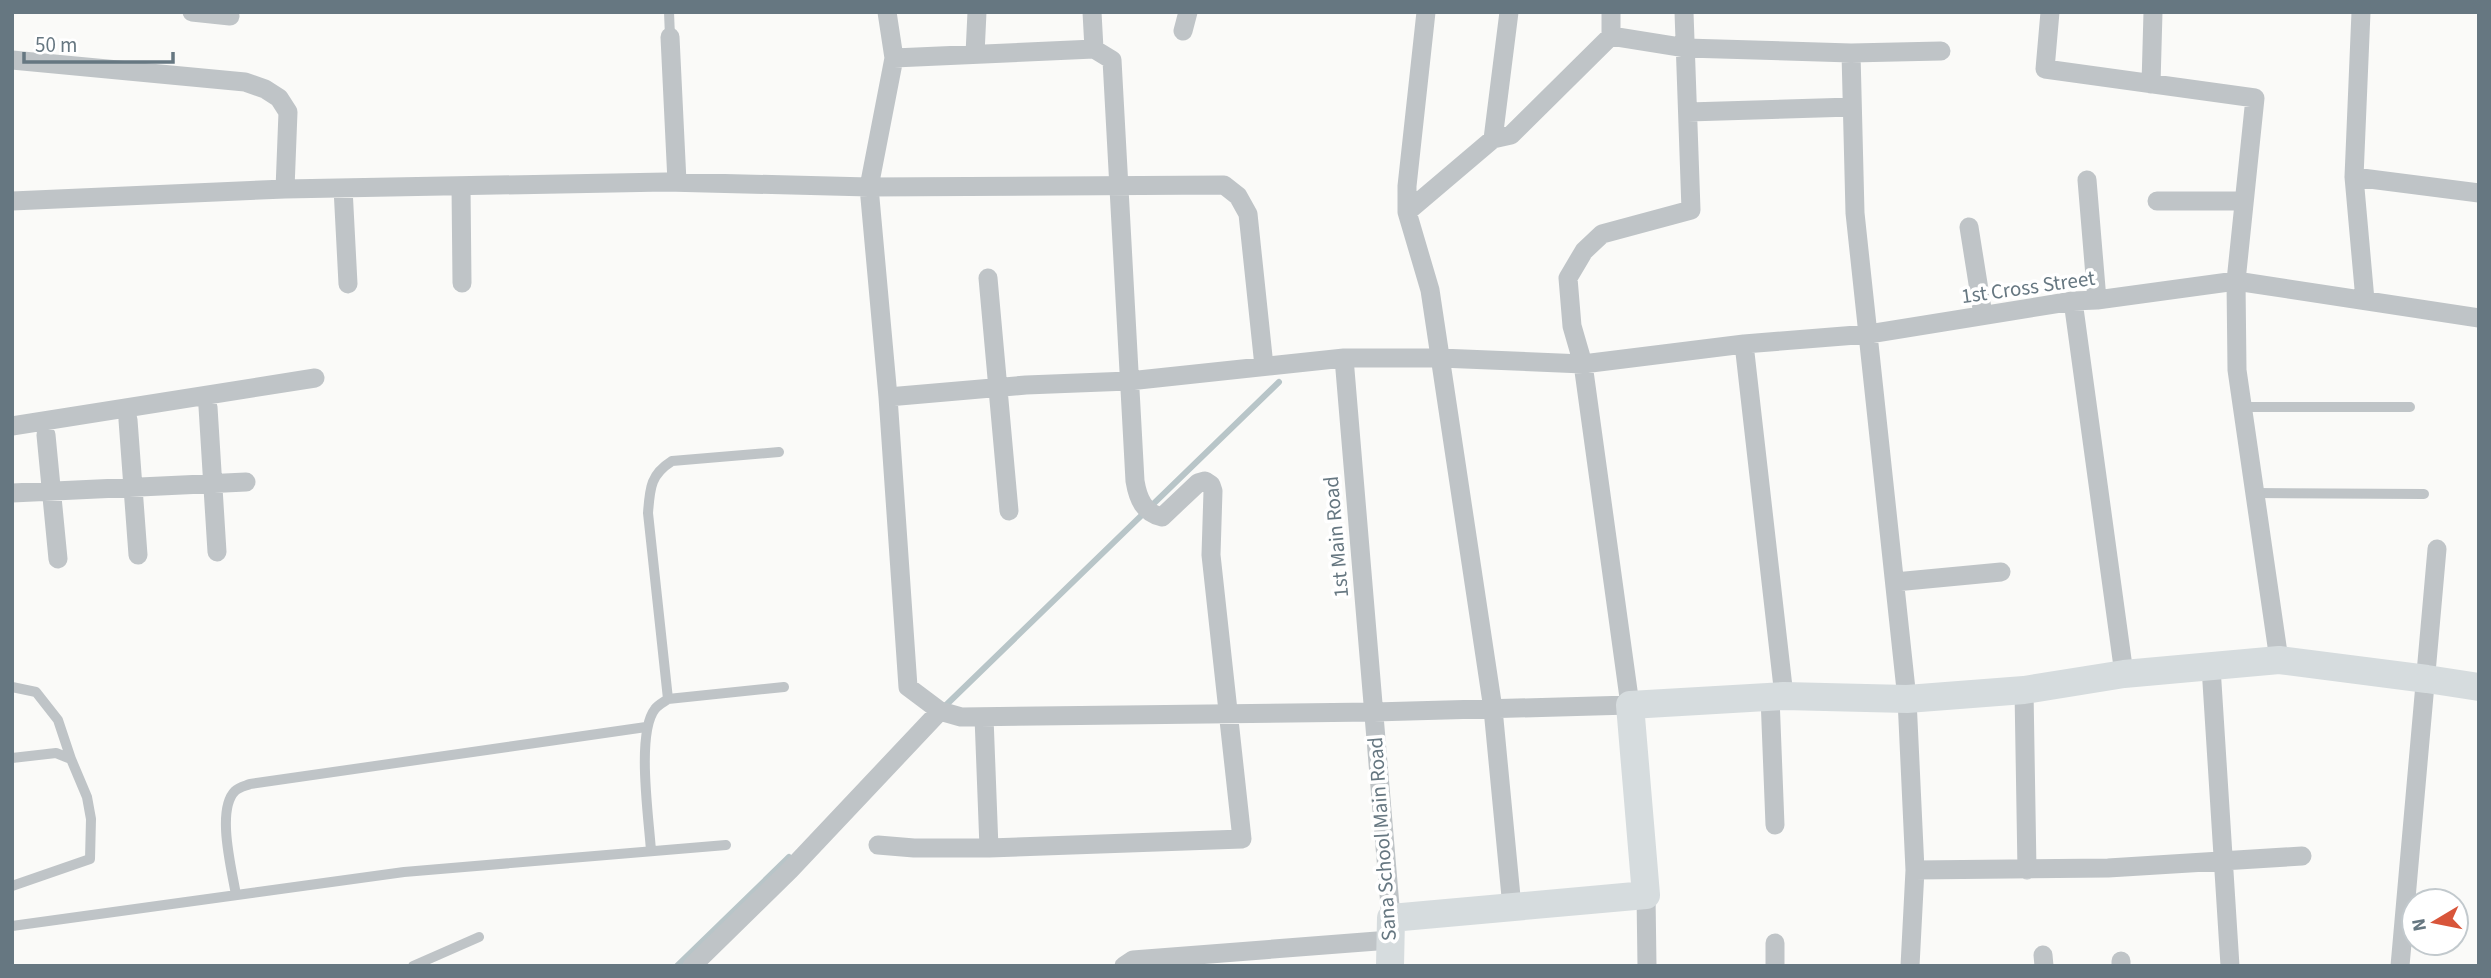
<svg xmlns="http://www.w3.org/2000/svg" width="2491" height="978" viewBox="0 0 2491 978" font-family="'Source Sans 3',sans-serif">
	<style>
		.lines { fill: none; stroke-linecap: round; stroke-linejoin: round }
		.stream { stroke: #b8c5c8; stroke-width: 6 }
		.lane { stroke: #bfc4c7; stroke-width: 10 }
		.street { stroke: #bfc4c7; stroke-width: 19 }
		.secondary { stroke: #d6dcde; stroke-width: 28 }
		.labels { text-anchor: middle; stroke-width: 7; stroke-linejoin: round; paint-order: stroke }
		.street-label { font-size: 21px; fill: #667781; stroke: #fff }
	</style>
	<rect width="100%" height="100%" fill="#fafaf8"/>
	<g class="lines">
		<path class="stream" d="M943,708L1279,382
			M677,966L789,857"/>
		<path class="lane" d="M669,12L670,37
			M2242,407H2410
			M2254,493L2424,494
			M12,687L36,692L58,720L71,759
			M668,699L784,687
			M12,758L56,753L71,759L87,797L91,819L90,859L12,886
			M651,851C649,819 636,733 655,709C658,705 664,702 668,699L648,513C650,488 650,475 672,461L779,452
			M236,895C232,870 216,810 235,791C239,787 245,786 250,784L646,727
			M12,926L404,872L726,845
			M413,966L479,937"/>
		<path class="street" d="M192,12L230,16
			M887,12L894,58L869,187L888,397L908,687L940,711L961,717L1374,712L1630,705L1583,364L1572,326L1568,278L1584,251L1602,234L1691,210L1684,12
			M1092,12L1094,49
			M1426,12L1407,186V212L1430,290L1493,709L1512,907
			M2050,12L2045,69L2255,98L2236,281L2237,370L2279,660
			M2361,12L2354,177L2365,300
			M1183,31L1188,12
			M1611,36L1686,48L1851,53L1941,51
			M670,37L677,182
			M1851,53L1855,213L1907,699L1915,870L1910,966
			M975,54L977,12
			M894,58L1094,49L1112,60L1135,481C1138,499 1144,513 1162,517L1198,483L1205,481L1211,485L1213,491L1211,555L1242,839L989,848L984,717
			M12,60L245,82L265,89L279,98L288,112L285,189
			M2151,84L2153,12
			M1688,112L1852,107
			M1493,139L1509,12
			M2354,177L2479,193
			M2087,180L2097,300
			M461,186L462,283
			M343,188L348,284
			M12,201L285,189L666,182L869,187L1224,185L1238,196L1248,214L1264,366
			M2157,201H2244
			M1407,212L1493,139L1511,135L1611,36V12
			M1969,227L1983,315
			M988,278L1009,511
			M2073,301L2124,674
			M1744,344L1784,696
			M1344,358L1391,918
			M888,397L1026,385L1129,381L1344,358H1440L1583,364L1744,344L1869,334L2073,301L2097,300L2236,281L2479,318
			M208,407L217,552
			M128,420L138,555
			M12,426L315,378
			M46,435L58,559
			M12,493L246,482
			M1895,582L2001,572
			M2211,667L2230,966
			M2024,690L2027,870
			M1770,697L1775,825
			M878,845L914,848H989
			M1915,870L2108,868L2302,856
			M1646,895L1647,966
			M1775,943V966
			M2043,955L2044,966
			M2121,961V966
			M692,966L790,870L940,711
			M1124,966L1133,960L1390,940
			M2400,966L2437,549"/>
		<path class="secondary" d="M1390,966L1391,918L1646,895L1630,705L1784,696L1907,699L2024,690L2124,674L2279,660L2427,679L2479,687"/>
	</g>
	<g class="labels">
		<g class="street-label">
			<text transform="translate(2028 287) rotate(-8)" y="7">1st Cross Street</text>
			<text transform="translate(1336 537) rotate(-95)" y="7">1st Main Road</text>
			<text transform="translate(1382 839) rotate(-94)" y="7">Sana School Main Road</text>
		</g>
	</g>
	<rect width="2491" height="978" fill="none" stroke="#667781" stroke-width="28"/>
	<g transform="translate(2435 922) rotate(260)"><circle r="33" fill="#ffffff" stroke="#c2c9cd" stroke-width="2"/>
	<path d="M0-5L12 26L0 18L-12 26Z" fill="#d8553a"/>
	<text y="-10" font-size="19" font-weight="bold" text-anchor="middle" fill="#667781">N</text>
	</g>
	<path d="M24 52v10h149v-10" fill="none" stroke="#667781" stroke-width="3.5"/>
	<text x="35" y="52" font-size="21" fill="#667781" stroke="#ffffff" stroke-width="5" paint-order="stroke">50 m</text>
</svg>
